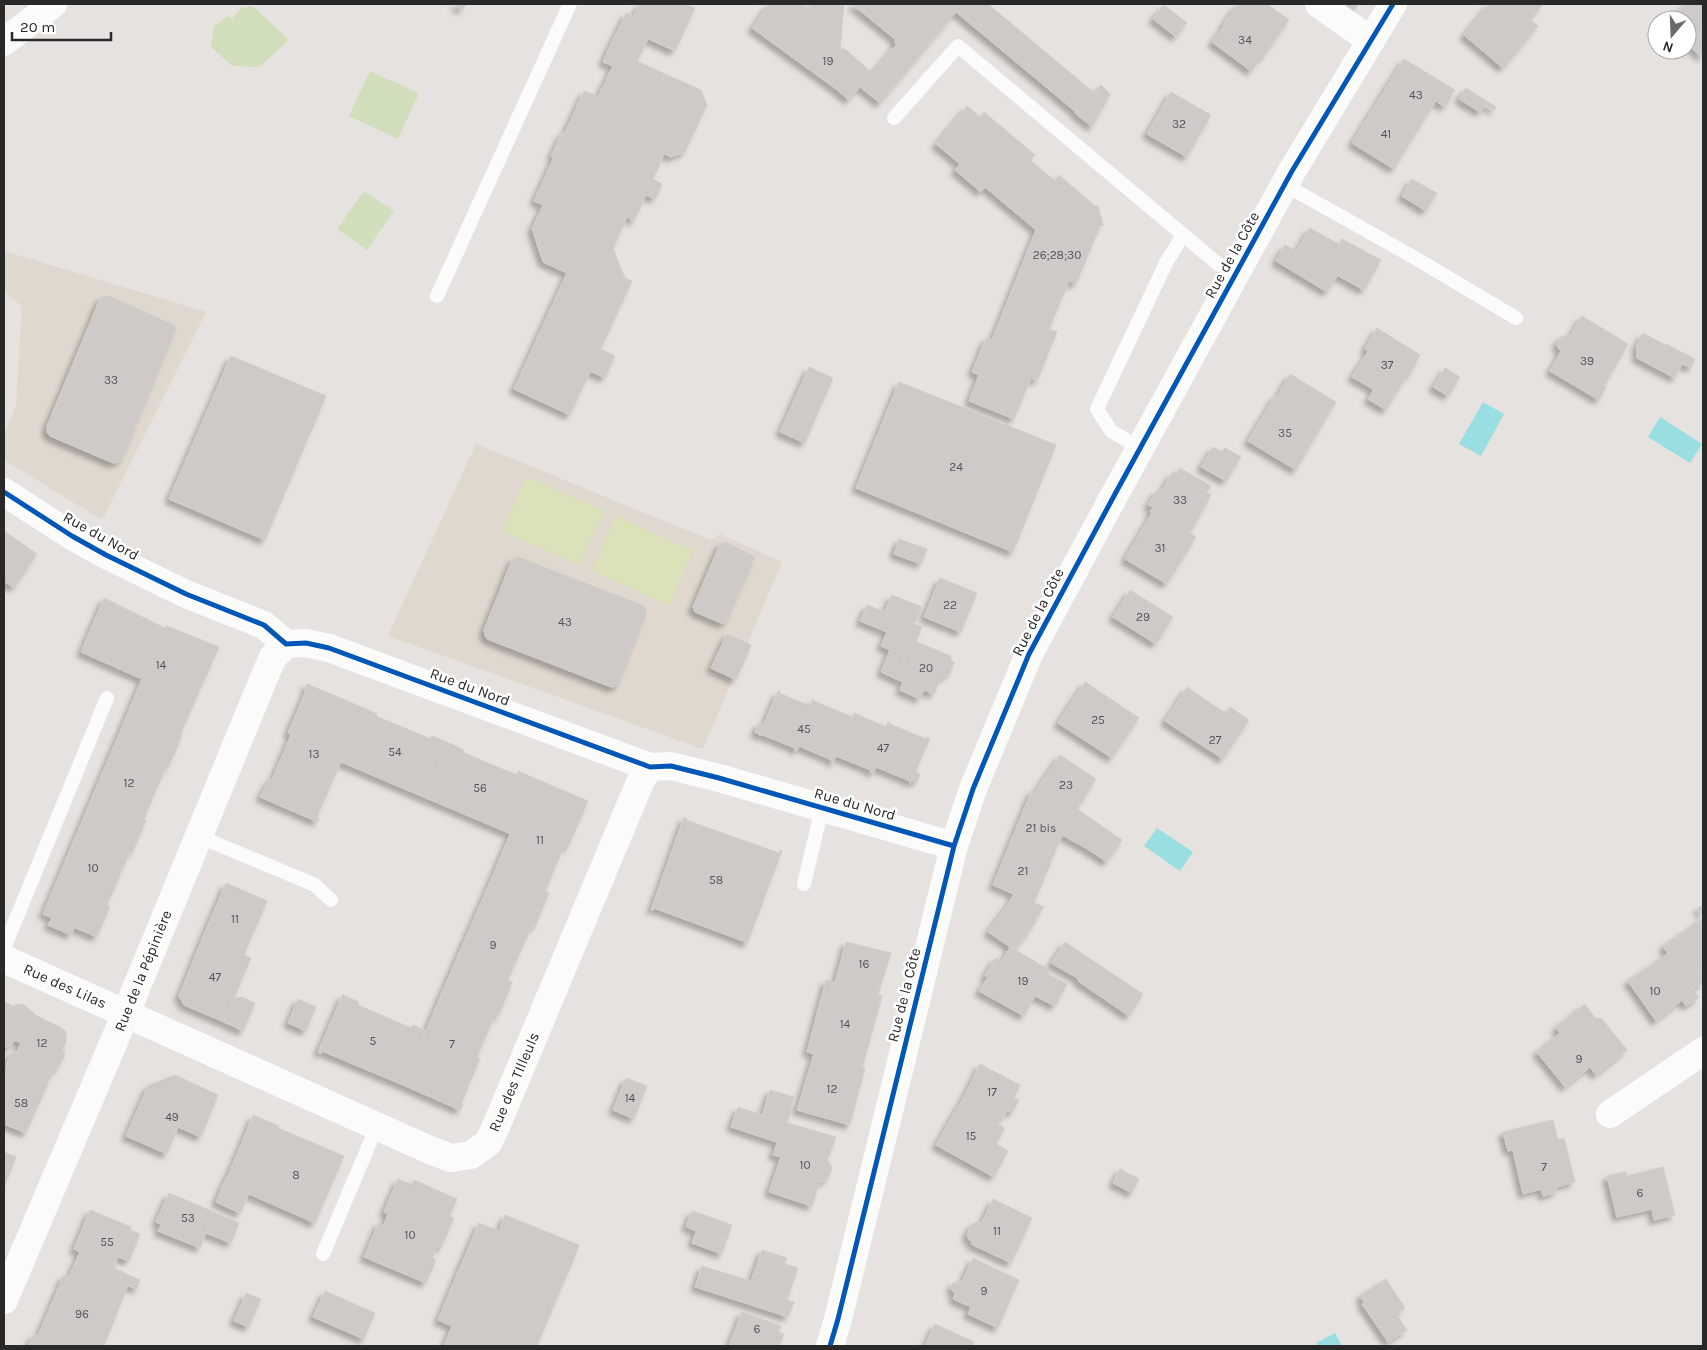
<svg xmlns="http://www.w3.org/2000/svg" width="1707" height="1350" viewBox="0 0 1707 1350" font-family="Karla,sans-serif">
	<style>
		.education { fill: #e0d7ce }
		.green { fill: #d1debb }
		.pitch { fill: #dbe1b9 }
		.water { fill: #99dee1 }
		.building { fill: #cdcac8; stroke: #d1cecb; filter: url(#shadow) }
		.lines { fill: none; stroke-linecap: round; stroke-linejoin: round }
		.lane { stroke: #fbfbfa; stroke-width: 14 }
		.street { stroke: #fbfbfa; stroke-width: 28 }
		.cycleway-casing { stroke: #fff; stroke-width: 8 }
		.cycleway { stroke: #0057b8; stroke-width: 5 }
		.labels { text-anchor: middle; stroke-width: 5; stroke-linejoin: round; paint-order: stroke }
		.number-label { font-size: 12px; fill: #535252 }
		.street-label { font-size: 15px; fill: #292929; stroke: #fff }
	</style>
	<defs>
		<filter id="shadow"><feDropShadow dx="-4.5" dy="4.5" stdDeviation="2.5" flood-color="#0004"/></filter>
	</defs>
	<rect width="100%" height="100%" fill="#e6e2df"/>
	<path class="education" d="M4,251L206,312L102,520L4,460V435L16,406L22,307L4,290Z
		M476,444L711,540L720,534L782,562L703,749L388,636Z"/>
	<path class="green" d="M252,6L289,40L259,67L232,66L211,47L214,27L227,16L232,19L241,8Z
		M370,71L419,93L398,139L349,116Z
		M364,191L394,211L367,250L337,229Z"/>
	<path class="pitch" d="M527,477L604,511L579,565L502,531Z
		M616,516L693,551L669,605L592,571Z"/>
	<path class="water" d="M1483,402L1504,414L1481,456L1459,444Z
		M1660,417L1702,444L1690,463L1648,437Z
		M1157,828L1193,852L1180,871L1144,846Z
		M1335,1333L1342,1346H1318L1316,1343Z"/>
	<path class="building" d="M455,4H467L461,10Z
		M640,4H686L695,8L675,51L620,26L626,13L633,17Z
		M769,4H802L821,18L812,30L840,49H845L872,73L849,100L836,89L752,28Z
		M810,4H844L840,49L812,30L821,18L810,10Z
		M852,4H931L896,44L894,42L896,40Z
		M931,4H988L1092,91L1076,112L956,12L880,103L860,87Z
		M1240,4H1267L1289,20L1264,56H1262L1251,71L1212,42L1224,26L1223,25L1235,7Z
		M1342,4H1358L1353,12Z
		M1489,4H1543L1530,19L1538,26L1503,68L1464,35Z
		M1685,4H1703V58L1687,44V20H1671Z
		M1164,5L1187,23L1176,37L1153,19Z
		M620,26L648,39L637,61L609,48Z
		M609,48L665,74L635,141L664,154L653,179L662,184L655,199L646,195L634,221L627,217L613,249L625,278L613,302L621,305L570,415L514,389L567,273L543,262L532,229L543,205L534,201L584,91L598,97L613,66L603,62Z
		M1404,59L1455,90L1445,107L1436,101L1420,126L1378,101Z
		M665,74L701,90L707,105L685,152L671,157L635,141Z
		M1101,85L1110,94L1106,102L1094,93Z
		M1466,88L1488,102L1480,112L1459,99Z
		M1092,91L1106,102L1092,127L1075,113Z
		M1171,92L1211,115L1187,157L1147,134Z
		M1378,101L1420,126L1394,169L1352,143Z
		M1488,102L1496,107L1494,110L1485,105Z
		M967,106L980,117L984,112L1035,155L1030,160L1055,181L1059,175L1095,206H1098L1103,225L1100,226L1076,284L1069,281L1049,329L1057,332L1037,381L1031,378L1014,419L969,401L979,375L972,372L986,338L992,340L1036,230L985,187L981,192L955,170L960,164L936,144Z
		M562,133L564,134L553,157L551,156Z
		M1412,179L1437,193L1426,211L1402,196Z
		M1310,228L1340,245L1326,269L1296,252Z
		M1342,239L1381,260L1364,290L1326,269Z
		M1285,245L1324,267L1314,284L1276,261Z
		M1324,267L1338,275L1327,292L1314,284Z
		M625,278L632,281L621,305L613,302Z
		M109,296L174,325L176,329L123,458L118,462L113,463L50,436L47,432V426L100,299L104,297Z
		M1582,316L1628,344L1604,386L1606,387L1599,400L1550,371L1561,351L1558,348L1557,343L1562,336H1570Z
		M1377,328L1420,355L1409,376L1407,375L1392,400L1352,377L1368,352L1365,349Z
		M1643,333L1665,345L1654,367L1637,358V345Z
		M1666,344L1695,359L1691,368L1682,364L1675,378L1654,367Z
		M601,349L615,356L605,378L590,371Z
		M231,356L326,396L265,540L169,499Z
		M809,367L833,378L805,443L780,432Z
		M1445,368L1460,377L1448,396L1433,387Z
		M1290,374L1336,402L1322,425L1277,397Z
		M899,382L1056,445L1013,552L856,488Z
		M1374,389L1392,400L1386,410L1368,399Z
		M1275,396L1322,425L1296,470L1248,441Z
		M1213,447L1222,452L1225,448L1241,457L1226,481L1201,467Z
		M1180,468L1211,486L1207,492L1176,475Z
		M1172,473L1211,495L1190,533L1152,513L1150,512L1153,507L1148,505L1157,490L1161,492Z
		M1152,513L1196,537L1167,584L1125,559Z
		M4,531L37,554L14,588L4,581Z
		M899,539L927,549L921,564L894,554Z
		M726,542L755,557L727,622L721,623L695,612L693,607L720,544Z
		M518,557L644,606L647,613L618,686L611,687L487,639L485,635L484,630L512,560Z
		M940,578L977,593L961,632L924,617Z
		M1130,590L1173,617L1156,644L1113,617Z
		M892,595L922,607L915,623L885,611Z
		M104,598L165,628L167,626L219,647L180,735H182L176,750L122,727L142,679L81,652Z
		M867,605L922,627L916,641L912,640L896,679L881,672L890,650L881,646L887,632L860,621Z
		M727,634L751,645L744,662L719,651Z
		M912,640L951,656L950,658L954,663L950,673L940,679L934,694L924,690L920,699L900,690L903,682L896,679Z
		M719,651L744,662L736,680L711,668Z
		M1085,682L1139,718L1112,758L1058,723Z
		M307,684L364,708L317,817L319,818L318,822L260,797L270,779L272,780L291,735L288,733L307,688L305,687Z
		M1187,687L1225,713L1230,707L1249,720L1223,759L1165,721Z
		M778,691H780L779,693L810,706L813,699L814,701L852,717L833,763L831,762L832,760L799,746L797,751H795V748L763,735H759Z
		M364,708L377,714L376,716L431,739L432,736L449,743L426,798L341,762Z
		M854,713L886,727L888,722L890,724L926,739L927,737L930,738L910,784V781L876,767L873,773L870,772L871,770L836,756Z
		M759,723L763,725L759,734L755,732Z
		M122,727L176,750L168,768L166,767L152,799L144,820L146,821L140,835L86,812Z
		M449,743L464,750L463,752L490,764L517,775L518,771L534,778L511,834L426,798Z
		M1060,755L1096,779L1072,817L1035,792Z
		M915,772L920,774L917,782L912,780Z
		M534,778L588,801L568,847L564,846L545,892L549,893L541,912L487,889Z
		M1032,790L1072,817L1068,821L1053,857L1011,841Z
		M1077,809L1122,840L1116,849L1070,819Z
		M86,812L140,835L132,853L130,852L107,905L110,906L97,937L43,914Z
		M684,817L687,818L686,820L779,853L780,850L782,851L747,944L745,943L746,942L654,908L653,910H651Z
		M1070,819L1095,835L1086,848L1062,835Z
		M1095,835L1116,849L1107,862L1086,848Z
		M1011,841L1053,857L1034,903L993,885Z
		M226,883L267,901L244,955L203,937Z
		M487,889L541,912L535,927L532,925L508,980L512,982L506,998L450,974Z
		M1014,894L1044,907L1034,921L1008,904Z
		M1008,904L1036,922L1024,938L997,919Z
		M1703,905V917L1698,908Z
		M52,918L74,928L71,935L48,925Z
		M1703,918V974L1701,975L1676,937Z
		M997,919L1024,938L1015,950L988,932Z
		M203,937L251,958L224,1022L184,1005L179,996Z
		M1676,937L1703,978V983L1693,989L1663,946Z
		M846,942L891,953L878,994L835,983Z
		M1065,942L1092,960L1079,979L1051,963Z
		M1010,947L1050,970L1048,974L1067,984L1055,1006L1035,996L1024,1016L979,991L988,977L985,976L995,958L1002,961Z
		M1668,953L1699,998L1686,1006L1656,962Z
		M1092,960L1143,994L1129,1016L1078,981Z
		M1656,962L1682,1000L1656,1021L1628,981Z
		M450,974L506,998L498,1016L495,1015L477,1057L480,1058L461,1104H463L460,1110L403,1085Z
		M826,980L882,996L863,1065L814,1052V1054L807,1052Z
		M343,994L345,996L359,1002L358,1005L411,1028L413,1025L426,1031L403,1085L322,1051L321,1054L318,1052Z
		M242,997L255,1003L243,1031L224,1022L234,998Z
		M298,999L316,1007L306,1031L288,1023Z
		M4,1002L15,1007L16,1004L24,1005L34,1013L33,1014L62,1028L66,1032V1042L62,1050L65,1051L64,1058L56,1071L54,1069L48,1083L6,1065L12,1052H17L21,1043L14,1040L11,1046L4,1047Z
		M1585,1004L1595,1018L1581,1030L1569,1017Z
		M1569,1017L1581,1030L1595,1018L1602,1019L1627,1050L1596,1075L1590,1067L1565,1087L1537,1052L1560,1033L1556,1027Z
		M814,1052L863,1065L862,1067L814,1054Z
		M814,1054L865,1068L850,1125L797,1110Z
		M980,1064L1020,1085L1014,1098L1019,1100L1012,1113L1007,1110L1000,1123L961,1103Z
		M7,1065L48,1083L26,1133L4,1124V1074Z
		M175,1075L218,1095L201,1137L178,1127L167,1154L126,1136L148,1086Z
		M626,1078L647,1086L634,1119L613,1110Z
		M770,1090L794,1097L787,1123L762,1116Z
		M960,1103L1005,1128L996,1144L1008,1151L994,1177L936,1145Z
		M738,1107L771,1118L764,1138L731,1127Z
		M253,1115L279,1126L272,1140L247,1130Z
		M771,1118L791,1124L785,1145L764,1138Z
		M1553,1120L1558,1140L1564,1138L1575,1182L1556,1187L1557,1192L1543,1196L1541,1189L1523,1194L1513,1150L1508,1151L1503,1132Z
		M791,1124L836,1137L827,1161L829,1162L832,1167L828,1179L822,1182L820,1181L812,1206L769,1192L781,1157L773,1155L777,1143L785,1145Z
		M278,1128L344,1156L315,1223L249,1194Z
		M247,1130L272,1140L266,1155L241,1145Z
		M241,1145L266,1155L259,1170L235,1159Z
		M4,1152L16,1157L4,1187Z
		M235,1159L259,1170L253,1184L229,1173Z
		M1663,1167L1675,1215L1654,1220L1652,1209L1617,1217L1607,1176L1625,1172L1627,1176Z
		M1120,1169L1139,1179L1132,1193L1113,1183Z
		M229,1173L253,1184L247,1198L222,1187Z
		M398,1179L412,1185L414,1180L457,1199L450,1216L454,1218L441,1248L437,1246L432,1258L436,1260L426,1283L364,1257L379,1222L384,1225L388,1214L384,1212Z
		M222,1187L247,1198L240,1213L216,1202Z
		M169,1193L174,1195L161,1224L156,1222Z
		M174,1195L214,1212L200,1248L158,1231Z
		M993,1199L1032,1218L1011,1263L971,1244L973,1241L969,1240L967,1235L970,1227L974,1223L978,1222L981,1224Z
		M90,1210L131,1227L130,1230L140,1234L129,1261L118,1257L110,1278L75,1263L80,1252L74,1249Z
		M692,1211L702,1214L697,1231L686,1227Z
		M214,1212L239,1223L231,1243L206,1233Z
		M702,1214L732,1225L727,1239L697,1229Z
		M505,1215L579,1245L573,1261L499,1231Z
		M479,1223L573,1261L554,1305L461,1265Z
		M697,1229L727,1239L722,1254L692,1243Z
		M762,1250L787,1258L785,1264L760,1256Z
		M760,1256L798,1268L787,1300L794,1302L788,1317L711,1292L718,1271L751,1281Z
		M973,1258L1019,1280L998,1328L968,1314L971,1307L953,1299L955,1294L951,1288L953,1283L962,1282Z
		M75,1263L128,1285L104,1346H28L34,1334L38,1336L64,1275L69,1277Z
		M461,1265L554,1305L537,1346H444L452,1326L438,1320Z
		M702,1266L718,1271L711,1292L695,1287Z
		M114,1268L123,1272L118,1282L110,1278Z
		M123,1272L140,1280L137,1289L118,1282Z
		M1386,1279L1405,1308L1396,1314L1407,1330L1388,1342L1362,1304L1364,1302L1360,1296Z
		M325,1291L375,1313L364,1339L313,1317Z
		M246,1293L261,1299L249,1327L234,1321Z
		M742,1312L781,1326L778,1332L784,1334L779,1346H729Z
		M935,1324L974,1342L973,1346H925Z"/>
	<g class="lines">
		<path class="lane" d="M894,118L958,46L1218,264L1236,273
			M1285,185L1410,255L1516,318
			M437,296L570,4
			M1140,448L1111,431L1097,409L1166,263L1183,235
			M198,836L315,885L331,900
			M804,884L822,808
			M4,948L107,698
			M323,1254L377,1126"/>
		<path class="street" d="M1319,4L1370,40
			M4,42L53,4
			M4,492L72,536L106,555L186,594L264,625L286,644L306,643L329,648L650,767L671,766L719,778L954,846
			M4,959L432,1151L451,1158L471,1155L488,1143L497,1124L641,780L650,767
			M1610,1114L1703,1051
			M4,1300L126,1013L266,673L273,657L286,644
			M830,1346L838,1319L954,846L973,789L1029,654L1115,494L1292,171L1393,4"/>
		<defs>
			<path id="cycleway" d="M4,492L72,536L106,555L186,594L264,625L286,644L306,643L329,648L650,767L671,766L719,778L954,846
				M830,1346L838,1319L954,846L973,789L1029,654L1115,494L1292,171L1393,4"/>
		</defs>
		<use href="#cycleway" class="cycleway-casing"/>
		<use href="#cycleway" class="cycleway"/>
	</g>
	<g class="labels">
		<g class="number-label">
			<text x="1245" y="44">34</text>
			<text x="828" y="65">19</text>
			<text x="1416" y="99">43</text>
			<text x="1179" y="128">32</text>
			<text x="1386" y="138">41</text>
			<text x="1057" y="259">26;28;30</text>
			<text x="1587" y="365">39</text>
			<text x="1387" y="369">37</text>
			<text x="111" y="384">33</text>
			<text x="1285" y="437">35</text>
			<text x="956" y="471">24</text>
			<text x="1180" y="504">33</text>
			<text x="1160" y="552">31</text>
			<text x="950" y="609">22</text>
			<text x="1143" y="621">29</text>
			<text x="565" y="626">43</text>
			<text x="161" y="669">14</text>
			<text x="926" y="672">20</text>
			<text x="1098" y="724">25</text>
			<text x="804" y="733">45</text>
			<text x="1215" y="744">27</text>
			<text x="883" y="752">47</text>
			<text x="395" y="756">54</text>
			<text x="314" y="758">13</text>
			<text x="129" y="787">12</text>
			<text x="1066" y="789">23</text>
			<text x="480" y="792">56</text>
			<text x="1041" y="832">21 bis</text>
			<text x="540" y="844">11</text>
			<text x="93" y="872">10</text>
			<text x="1023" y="875">21</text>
			<text x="716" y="884">58</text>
			<text x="235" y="923">11</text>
			<text x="493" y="949">9</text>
			<text x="864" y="968">16</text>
			<text x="215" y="981">47</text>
			<text x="1023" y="985">19</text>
			<text x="1655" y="995">10</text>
			<text x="845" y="1028">14</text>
			<text x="373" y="1045">5</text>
			<text x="42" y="1047">12</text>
			<text x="452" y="1048">7</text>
			<text x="1579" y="1063">9</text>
			<text x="832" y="1093">12</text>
			<text x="992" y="1096">17</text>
			<text x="630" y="1102">14</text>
			<text x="21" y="1107">58</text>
			<text x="172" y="1121">49</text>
			<text x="971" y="1140">15</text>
			<text x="805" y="1169">10</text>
			<text x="1544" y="1171">7</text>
			<text x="296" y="1179">8</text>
			<text x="1640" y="1197">6</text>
			<text x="188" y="1222">53</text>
			<text x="997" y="1235">11</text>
			<text x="410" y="1239">10</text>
			<text x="107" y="1246">55</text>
			<text x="984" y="1295">9</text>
			<text x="82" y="1318">96</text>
			<text x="757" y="1333">6</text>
		</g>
		<g class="street-label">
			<text transform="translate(1232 255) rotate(-61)" y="5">Rue de la Côte</text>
			<text transform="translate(101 536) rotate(29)" y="5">Rue du Nord</text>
			<text transform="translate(1038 612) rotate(-63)" y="5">Rue de la Côte</text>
			<text transform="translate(470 687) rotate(20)" y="5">Rue du Nord</text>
			<text transform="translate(855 804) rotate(16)" y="5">Rue du Nord</text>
			<text transform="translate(143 971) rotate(-68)" y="5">Rue de la Pépinière</text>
			<text transform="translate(65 986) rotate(24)" y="5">Rue des Lilas</text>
			<text transform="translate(904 995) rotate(-76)" y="5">Rue de la Côte</text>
			<text transform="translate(514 1082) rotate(-67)" y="5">Rue des TIlleuls</text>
		</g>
	</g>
	<rect width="1707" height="1350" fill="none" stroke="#292929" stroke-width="10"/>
	<g transform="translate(1672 35) rotate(199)"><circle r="24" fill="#ffffff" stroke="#a9a9a9"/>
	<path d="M0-4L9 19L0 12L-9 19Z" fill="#6b6a69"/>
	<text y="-8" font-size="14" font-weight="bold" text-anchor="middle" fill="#292929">N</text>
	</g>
	<path d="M12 32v8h99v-8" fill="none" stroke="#292929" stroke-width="2.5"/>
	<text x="20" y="32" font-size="15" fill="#292929" stroke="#ffffff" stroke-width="4" paint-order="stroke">20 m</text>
</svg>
